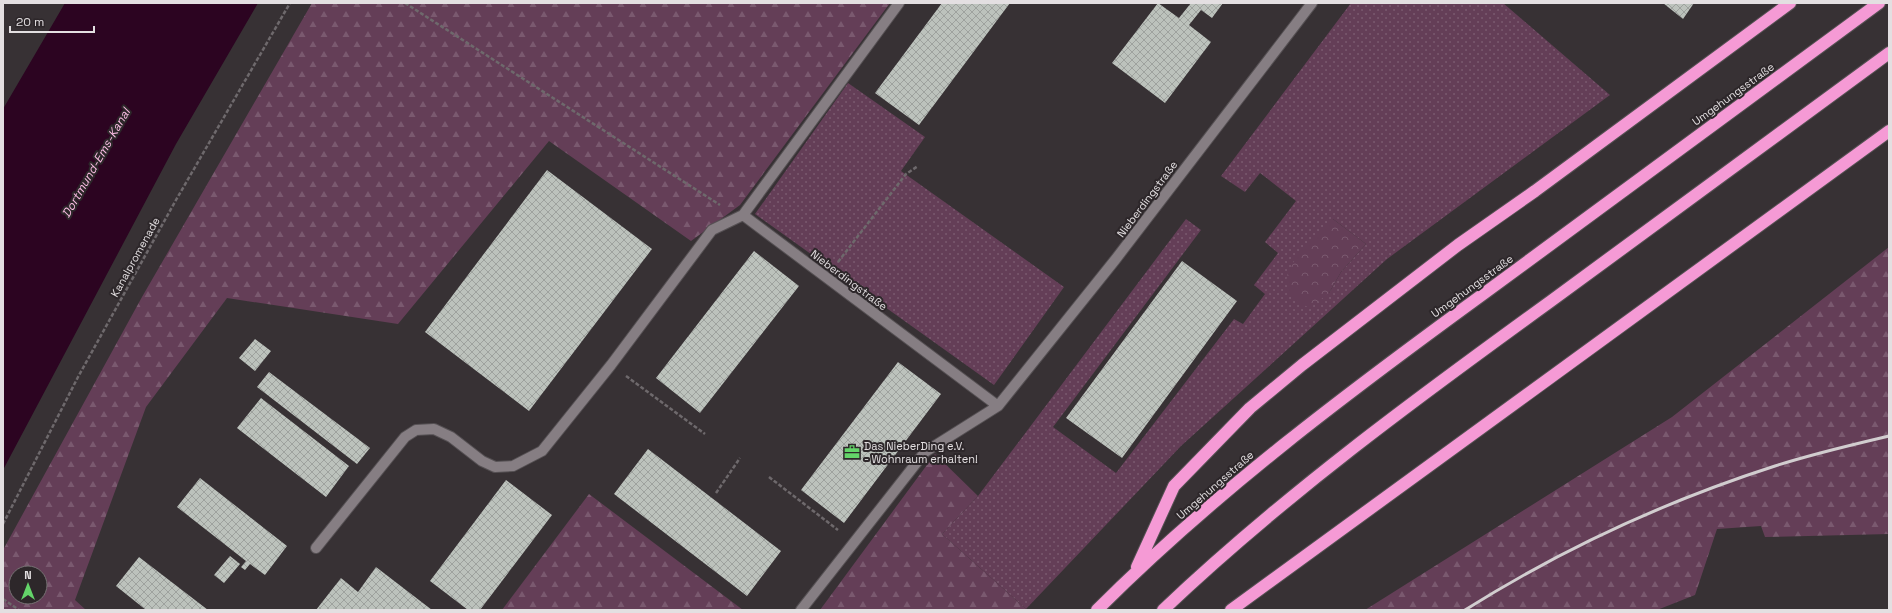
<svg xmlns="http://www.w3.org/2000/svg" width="1892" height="613" viewBox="0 0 1892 613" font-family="'Space Grotesk',sans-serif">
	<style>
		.grass { fill: url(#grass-dots); fill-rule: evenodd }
		.forest { fill: url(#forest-firs); fill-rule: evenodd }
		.park { fill: url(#park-crowns) }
		.water { fill: #2c0421 }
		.building { fill: url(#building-cross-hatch) }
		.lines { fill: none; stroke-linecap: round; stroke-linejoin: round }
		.minor-casing { stroke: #555053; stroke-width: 12 }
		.highway-casing { stroke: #555053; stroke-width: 14 }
		.path { stroke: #6e696c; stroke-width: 2.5; stroke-dasharray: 4 2; stroke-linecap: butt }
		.minor { stroke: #867e83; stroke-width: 10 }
		.highway { stroke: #f59ad5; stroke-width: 12 }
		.rail { stroke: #d1cdcf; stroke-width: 3 }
		.labels { text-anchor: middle; stroke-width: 4; stroke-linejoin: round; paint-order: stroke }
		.street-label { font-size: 11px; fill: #e3dfe1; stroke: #2d272a }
		.poi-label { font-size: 11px; fill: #e3dfe1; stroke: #2d272a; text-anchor: start }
		.water-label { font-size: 12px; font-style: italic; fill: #fabce3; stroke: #2d272a }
	</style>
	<defs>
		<pattern id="grass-dots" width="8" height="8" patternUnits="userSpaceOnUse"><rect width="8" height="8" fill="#643e57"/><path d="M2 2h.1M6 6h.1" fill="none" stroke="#7a596f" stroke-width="1.8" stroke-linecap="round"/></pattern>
		<pattern id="forest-firs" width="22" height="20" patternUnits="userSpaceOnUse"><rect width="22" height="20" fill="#643e57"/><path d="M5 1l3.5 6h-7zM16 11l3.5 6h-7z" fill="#7a596f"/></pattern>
		<pattern id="park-crowns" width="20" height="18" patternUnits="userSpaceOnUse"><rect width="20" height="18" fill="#643e57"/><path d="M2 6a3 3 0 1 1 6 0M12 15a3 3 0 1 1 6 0" fill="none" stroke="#7a596f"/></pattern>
		<pattern id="building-cross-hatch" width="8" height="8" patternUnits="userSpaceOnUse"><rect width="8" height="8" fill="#bcc2bc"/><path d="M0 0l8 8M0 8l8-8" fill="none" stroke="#9ea29e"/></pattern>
	</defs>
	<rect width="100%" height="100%" fill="#373134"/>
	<path class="grass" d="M1351,3H1503L1610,95L1387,259L1181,446L1026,609L942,534L978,496L1186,219L1201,230L1053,427L1116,473L1234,319L1243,324L1265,294L1254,285L1278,253L1265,242L1296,201L1260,173L1245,192L1221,176ZM1333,219L1366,244L1341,272L1329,293Z
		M848,83L925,137L901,171L1064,287L994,385L755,214Z"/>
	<path class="forest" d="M312,3H890L740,205L691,241L549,141L398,324L227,298L146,407L75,600L86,610H3V550L142,297ZM16,573H40V597H16Z
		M1889,247V534L1765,537L1761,526L1717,529L1695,595L1657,610H1365L1672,417Z
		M935,454L978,496L942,534L1026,609L820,610Z
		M589,494L743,610H502Z"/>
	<path class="park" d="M1333,219L1366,244L1341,272L1329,293L1311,307C1303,307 1299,301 1293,296C1269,273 1318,236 1333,219Z"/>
	<path class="water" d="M65,3H258L176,144L3,470V109Z"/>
	<path class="building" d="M942,3H1010L919,125L875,93Z
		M1158,3L1179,18L1191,3H1223L1212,18L1201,10L1189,25L1211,42L1165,103L1112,63Z
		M1663,3H1694L1683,19Z
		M547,170L652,249L529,411L425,332Z
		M754,251L799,286L700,413L656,378Z
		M1182,261L1237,301L1122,458L1066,418Z
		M255,339L271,351L255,371L239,358Z
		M898,362L941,394L844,523L801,490Z
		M269,372L370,448L357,464L257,387Z
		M261,398L349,466L326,497L237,428Z
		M648,449L781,551L747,596L614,494Z
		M200,478L287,546L265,575L250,564L245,570L241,567L246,561L177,507Z
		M506,480L552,515L480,610H468L430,581Z
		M230,556L240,564L224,583L214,575Z
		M139,557L208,610H146L116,586Z
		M376,567L432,610H316L341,578L358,592Z"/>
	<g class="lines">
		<defs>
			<path id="minor" d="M899,3L743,215L998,406
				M316,548L405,437L416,430L434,429L451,437L482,461L495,467L513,466L542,451L611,365L712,230L743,215
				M801,610L925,452L998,406L1115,260L1312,3"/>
			<path id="highway" d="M1137,567L1174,486L1250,408L1302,365L1458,245L1535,191L1790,3
				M1097,610C1216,491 1350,391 1486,292C1617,195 1748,99 1879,3
				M1163,610C1283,496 1417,398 1551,301C1664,218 1776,136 1889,53
				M1231,610L1889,131"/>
		</defs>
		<use href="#minor" class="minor-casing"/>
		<use href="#highway" class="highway-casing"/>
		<path class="path" d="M405,3L720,205
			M838,262L906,174L918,166
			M626,376L705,434
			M769,477L838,530
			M716,493L740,458
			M3,524L78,377L176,200L290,3
			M3,599L19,610"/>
		<use href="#minor" class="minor"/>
		<use href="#highway" class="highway"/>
		<path class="rail" d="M1465,610C1562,549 1666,501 1775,466C1812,454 1851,445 1889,436"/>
	</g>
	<defs>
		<symbol id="office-bare" viewBox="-9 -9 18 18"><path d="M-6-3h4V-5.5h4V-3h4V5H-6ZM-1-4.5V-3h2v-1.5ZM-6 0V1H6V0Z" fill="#63d469" stroke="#2d272a" stroke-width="2.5" paint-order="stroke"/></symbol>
	</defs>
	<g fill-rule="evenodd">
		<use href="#office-bare" x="841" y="441" width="22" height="22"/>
	</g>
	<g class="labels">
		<g class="street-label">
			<text transform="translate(1733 94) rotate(-36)" y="4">Umgehungsstraße</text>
			<text transform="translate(1147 199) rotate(-53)" y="4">Nieberdingstraße</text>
			<text transform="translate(135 257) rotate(-61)" y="4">Kanalpromenade</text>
			<text transform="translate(849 280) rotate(37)" y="4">Nieberdingstraße</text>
			<text transform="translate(1472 286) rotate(-36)" y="4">Umgehungsstraße</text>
			<text transform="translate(1215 485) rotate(-41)" y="4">Umgehungsstraße</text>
		</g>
		<g class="poi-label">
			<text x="864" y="450">Das NieberDing e.V.<tspan x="864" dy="13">- Wohnraum erhalten!</tspan></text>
		</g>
		<g class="water-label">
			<text transform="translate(96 163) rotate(-60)" y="4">Dortmund-Ems-Kanal</text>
		</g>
	</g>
	<rect width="1892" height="613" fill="none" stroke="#e3dfe1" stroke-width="8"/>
	<g transform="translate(28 585)"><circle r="19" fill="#2d272a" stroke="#767173"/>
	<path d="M0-3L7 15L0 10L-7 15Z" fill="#63d469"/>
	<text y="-6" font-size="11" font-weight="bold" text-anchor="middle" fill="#e3dfe1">N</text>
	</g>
	<path d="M10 26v6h84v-6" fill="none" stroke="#e3dfe1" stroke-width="2"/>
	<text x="16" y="26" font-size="12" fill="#e3dfe1" stroke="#2d272a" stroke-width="3" paint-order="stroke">20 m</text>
</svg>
